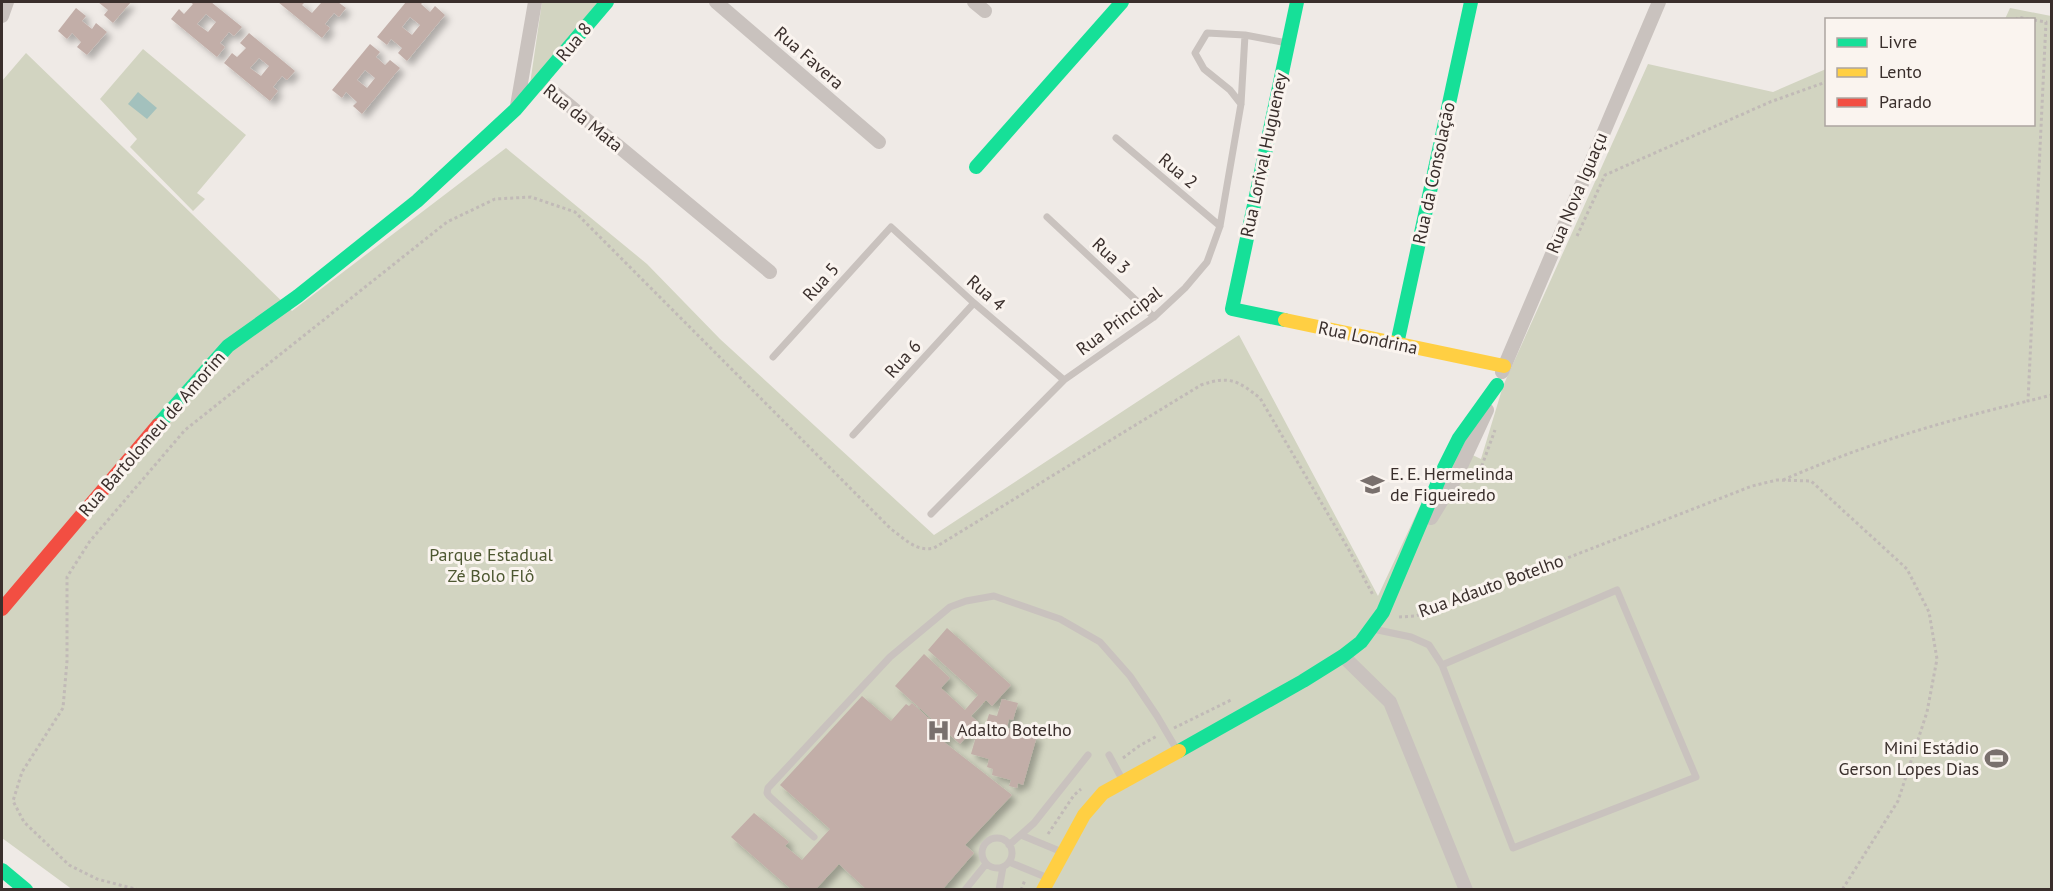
<svg xmlns="http://www.w3.org/2000/svg" width="2053" height="891" viewBox="0 0 2053 891" font-family="'PT Sans',sans-serif">
	<style>
		.green { fill: #d2d4c1 }
		.water { fill: #a3c1bd }
		.building { fill: #c2aea8; fill-rule: evenodd; filter: url(#shadow) }
		.lines { fill: none; stroke-linecap: round; stroke-linejoin: round }
		.path { stroke: #c1bab7; stroke-width: 3; stroke-dasharray: 3 3; stroke-linecap: butt }
		.lane { stroke: #c9c2be; stroke-width: 7 }
		.street { stroke: #c9c2be; stroke-width: 14 }
		.fast { stroke: #16e098; stroke-width: 14 }
		.slow { stroke: #ffcf43; stroke-width: 14 }
		.jam { stroke: #f24e42; stroke-width: 14 }
		.labels { text-anchor: middle; stroke-width: 6; stroke-linejoin: round; paint-order: stroke }
		.street-label { font-size: 18px; fill: #3a2f2c; stroke: #faf4ef }
		.poi-label { font-size: 18px; fill: #3a2f2c; stroke: #faf4ef; text-anchor: start }
		.park-label { font-size: 18px; fill: #4d5731; stroke: #faf4ef }
	</style>
	<defs>
		<filter id="shadow"><feDropShadow dx="5" dy="5" stdDeviation="3" flood-color="#0004"/></filter>
	</defs>
	<rect width="100%" height="100%" fill="#efeae6"/>
	<path class="green" d="M542,2H598L530,84Z
		M2010,8L2051,16V889L73,890L2,838V81L26,53L292,311L506,148L647,264L720,339L934,535L1239,335L1378,596L1449,444L1481,459L1503,386L1648,64L1773,92L1826,69V124H2034V20L2005,19Z
		M143,49L246,135L197,193L205,199L193,211L130,147L137,139L100,99Z"/>
	<path class="water" d="M138,92L157,108L147,119L128,104Z"/>
	<path class="building" d="M98,2H131L113,23L104,15L108,10Z
		M190,2H211L242,27L234,36L229,32L220,43L225,47L217,57L171,19L179,9L184,14L193,4ZM206,14L216,22L208,32L197,24Z
		M278,2H305L302,5L312,13L321,3L319,2H338L346,8L339,17L334,13L325,24L330,28L322,38Z
		M406,2H423L421,4L430,12L435,6L445,15L407,61L398,53L402,48L391,39L387,45L377,37ZM410,17L420,25L412,35L402,27Z
		M76,8L86,16L82,21L92,29L96,23L107,32L87,55L77,47L81,42L72,33L67,39L58,31Z
		M249,33L295,71L287,80L282,76L273,87L278,91L270,101L224,63L232,53L237,57L246,48L240,43ZM259,58L269,66L261,76L250,68Z
		M370,44L380,52L376,57L385,65L390,60L400,68L362,114L353,106L357,102L346,92L342,98L332,90ZM365,70L375,78L367,88L357,80Z
		M947,628L1011,685L992,706L986,700L971,716L979,723L960,744L895,686L924,654L950,678L941,688L965,710L978,695L928,650Z
		M862,696L891,721L906,704L909,706L912,703L949,737L944,742L1012,795L965,845L974,853L942,890H867L839,864L815,890H792L731,837L754,813L789,842L785,846L802,860L830,829L780,785Z
		M1002,699L1018,703L1013,720L1009,719L1007,728L1037,736L1023,785L1018,783L1017,788L1009,786L1011,780L992,775L993,769L987,767L989,759L971,754L979,726L985,727L989,714L997,716Z"/>
	<g class="lines">
		<path class="path" d="M2016,20L2018,17L2032,20
			M2034,20L2046,22L2028,401L2052,395
			M1577,236L1605,175L1770,102L1826,82
			M1473,474L1481,468L1495,430
			M1783,480C1863,445 1943,421 2028,401
			M1399,617L1416,616L1475,594L1752,486L1777,480L1811,481L1907,569L1929,612L1937,659L1927,712L1898,801L1842,890
			M1174,728L1233,699
			M1123,758L1139,746L1157,736
			M1048,834L1074,795L1081,789
			M139,890L97,879L69,865L24,822L13,801L22,772L63,708L67,661V577L90,541L185,430L447,222L495,199L531,197L575,212L891,529C905,539 916,552 934,548L1201,385C1230,375 1238,381 1260,398L1349,550L1373,595
			M1021,890L1025,880"/>
		<path class="lane" d="M1241,104L1230,90L1204,69L1195,53L1207,33L1245,35L1287,43
			M1116,138L1220,226
			M1047,217L1154,317
			M773,357L891,227L974,303L1064,380
			M853,435L974,303
			M931,514L1064,380L1154,317L1185,288L1207,262L1220,226L1241,104L1245,35
			M1373,629L1411,637L1429,645L1442,665L1513,848L1696,777L1617,590L1442,665
			M1109,755L1122,779
			M1021,835L1062,852
			M814,837L769,796L767,793L768,788L890,657L950,607L966,601L994,596L1060,619L1100,642L1130,676L1157,716L1177,750
			M982 853a15 15 0 1 1 30 0a15 15 0 1 1-30 0Z
			M1009,845L1034,823L1088,755
			M1009,862L1048,878
			M965,890L986,864
			M999,890L1003,867"/>
		<path class="street" d="M716,2L879,142
			M974,2L985,11
			M2,16L7,2
			M541,82L770,272
			M517,106L535,2
			M1502,372L1659,2
			M1431,518L1455,479L1487,410
			M1343,656L1390,702L1466,890"/>
		<path class="fast" d="M976,167L1122,2
			M1285,320L1232,309L1297,2
			M1397,344L1471,2
			M158,425L228,346L298,296L417,201L516,109L607,2
			M1179,751L1303,681L1343,656L1361,642L1383,612L1444,468L1459,438L1497,385
			M2,870L26,890"/>
		<path class="slow" d="M1285,320L1504,366
			M1043,890L1084,815L1103,793L1179,751"/>
		<path class="jam" d="M2,609L158,425"/>
	</g>
	<defs>
		<symbol id="school-bare" viewBox="-9 -9 18 18"><path d="M0-5L7-2L0 1L-7-2ZM-4 1L0 2.5L4 1V4Q0 6-4 4Z" fill="#79706d" stroke="#faf4ef" stroke-width="2.5" paint-order="stroke"/></symbol>
		<symbol id="hospital-bare" viewBox="-9 -9 18 18"><path d="M-5-5h3v3.5h4V-5h3V5h-3V1.5h-4V5h-3Z" fill="#79706d" stroke="#faf4ef" stroke-width="2.5" paint-order="stroke"/></symbol>
		<symbol id="stadium-bare" viewBox="-9 -9 18 18"><path d="M0-5a6.5 5 0 1 0 0 10a6.5 5 0 1 0 0-10ZM-3.5-1.8h7v3.6h-7Z" fill="#79706d" stroke="#faf4ef" stroke-width="2.5" paint-order="stroke"/></symbol>
	</defs>
	<g fill-rule="evenodd">
		<use href="#school-bare" x="1356" y="468" width="33" height="33"/>
		<use href="#hospital-bare" x="922" y="714" width="33" height="33"/>
		<use href="#stadium-bare" x="1980" y="742" width="33" height="33"/>
	</g>
	<g class="labels">
		<g class="street-label">
			<text transform="translate(574 42) rotate(-50)" y="6">Rua 8</text>
			<text transform="translate(809 58) rotate(41)" y="6">Rua Favera</text>
			<text transform="translate(583 118) rotate(39)" y="6">Rua da Mata</text>
			<text transform="translate(1264 155) rotate(-78)" y="6">Rua Lorival Hugueney</text>
			<text transform="translate(1178 171) rotate(40)" y="6">Rua 2</text>
			<text transform="translate(1434 173) rotate(-78)" y="6">Rua da Consolação</text>
			<text transform="translate(1577 193) rotate(-67)" y="6">Rua Nova Iguaçu</text>
			<text transform="translate(1111 256) rotate(43)" y="6">Rua 3</text>
			<text transform="translate(821 282) rotate(-48)" y="6">Rua 5</text>
			<text transform="translate(986 293) rotate(41)" y="6">Rua 4</text>
			<text transform="translate(1119 321) rotate(-37)" y="6">Rua Principal</text>
			<text transform="translate(1368 338) rotate(12)" y="6">Rua Londrina</text>
			<text transform="translate(903 359) rotate(-48)" y="6">Rua 6</text>
			<text transform="translate(152 434) rotate(-49)" y="6">Rua Bartolomeu de Amorim</text>
			<text transform="translate(1491 586) rotate(-20)" y="6">Rua Adauto Botelho</text>
		</g>
		<g class="poi-label">
			<text x="1390" y="480">E. E. Hermelinda<tspan x="1390" dy="21">de Figueiredo</tspan></text>
			<text x="957" y="736">Adalto Botelho</text>
			<text x="1979" y="754" text-anchor="end">Mini Estádio<tspan x="1979" dy="21">Gerson Lopes Dias</tspan></text>
		</g>
		<g class="park-label">
			<text x="491" y="561">Parque Estadual<tspan x="491" dy="21">Zé Bolo Flô</tspan></text>
		</g>
	</g>
	<rect width="2053" height="891" fill="none" stroke="#3a2f2c" stroke-width="6"/>
	<rect x="1825" y="18" width="210" height="108" fill="#faf4ef" stroke="#ada5a1" stroke-width="1.5"/>
	<rect x="1837" y="38" width="30" height="9" fill="#16e098" stroke="#ada5a1" stroke-width="1.5"/>
	<text x="1879" y="48" font-size="18" fill="#3a2f2c">Livre</text>
	<rect x="1837" y="68" width="30" height="9" fill="#ffcf43" stroke="#ada5a1" stroke-width="1.5"/>
	<text x="1879" y="78" font-size="18" fill="#3a2f2c">Lento</text>
	<rect x="1837" y="98" width="30" height="9" fill="#f24e42" stroke="#ada5a1" stroke-width="1.5"/>
	<text x="1879" y="108" font-size="18" fill="#3a2f2c">Parado</text>
</svg>
